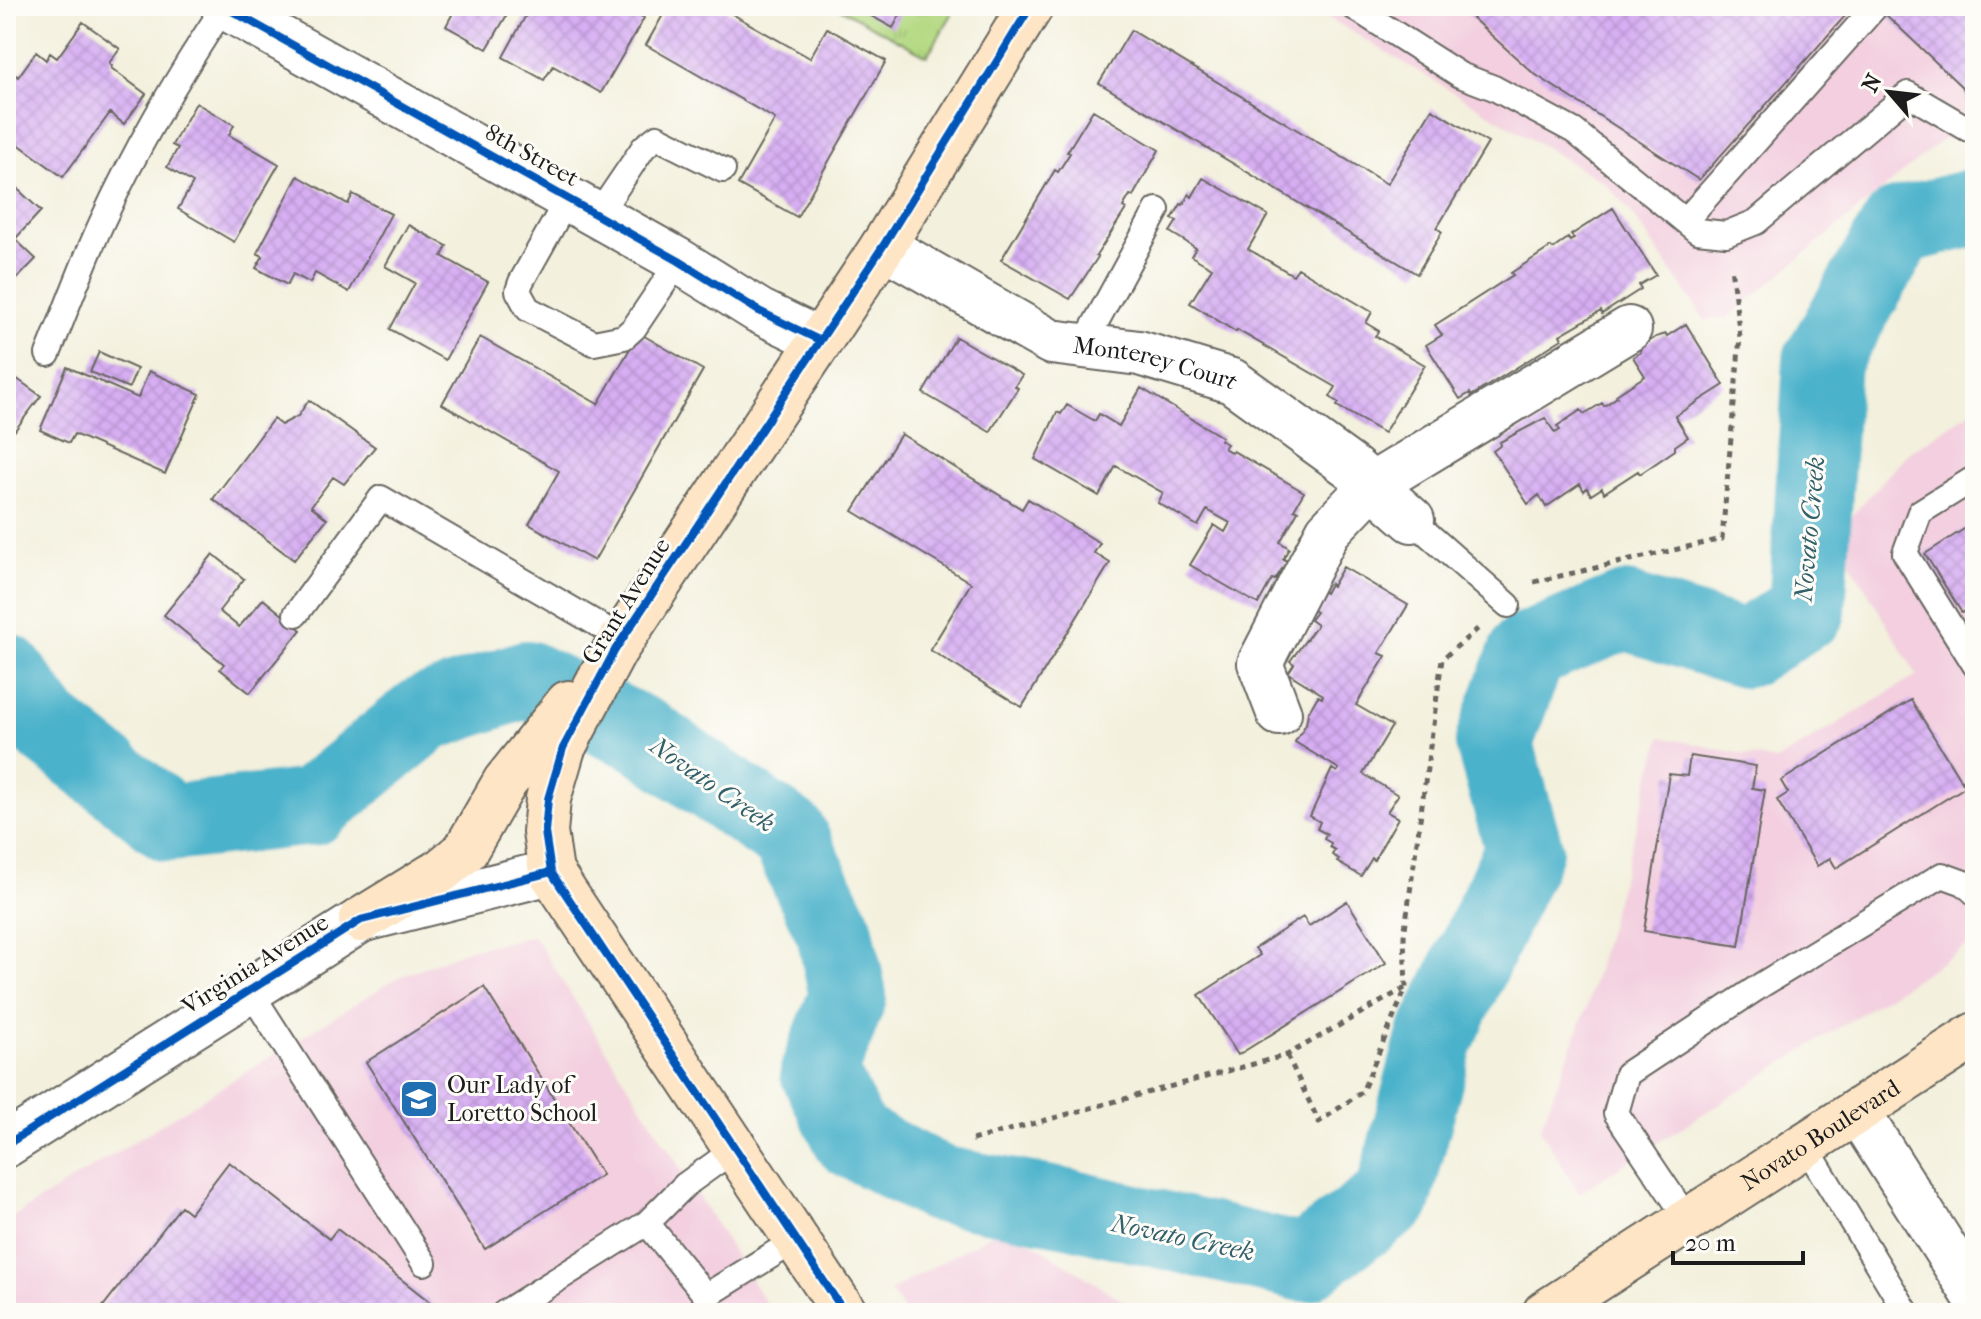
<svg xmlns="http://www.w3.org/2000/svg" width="1981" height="1319" viewBox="0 0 1981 1319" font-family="'IM FELL French Canon',serif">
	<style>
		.built { fill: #f3cfdf }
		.grass { fill: url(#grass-tufts); stroke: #687a4f; stroke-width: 2 }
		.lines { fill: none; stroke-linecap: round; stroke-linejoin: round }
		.river { stroke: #4cb2cb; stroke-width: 78 }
		.building { fill: url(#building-cross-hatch) }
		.lane-casing { stroke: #676660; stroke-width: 28 }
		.street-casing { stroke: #676660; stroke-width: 48 }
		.secondary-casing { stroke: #676660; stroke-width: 48 }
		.path { stroke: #676660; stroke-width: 5; stroke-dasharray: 6 6; stroke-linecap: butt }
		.lane { stroke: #fff; stroke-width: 24 }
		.street { stroke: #fff; stroke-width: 44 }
		.secondary { stroke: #fde5c5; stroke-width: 44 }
		.cycleway-casing { stroke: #fdfcf7; stroke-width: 13 }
		.cycleway { stroke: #0057b8; stroke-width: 8 }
		.labels { text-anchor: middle; stroke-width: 6; stroke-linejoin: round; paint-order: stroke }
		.street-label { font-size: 24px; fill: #1c1c1c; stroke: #fdfcf7 }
		.poi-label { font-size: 24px; fill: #1c1c1c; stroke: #fdfcf7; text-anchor: start }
		.water-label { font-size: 26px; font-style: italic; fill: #32606b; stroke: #fdfcf7 }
	</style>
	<defs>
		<pattern id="grass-tufts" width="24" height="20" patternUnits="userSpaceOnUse" patternTransform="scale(2)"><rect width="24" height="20" fill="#b4d982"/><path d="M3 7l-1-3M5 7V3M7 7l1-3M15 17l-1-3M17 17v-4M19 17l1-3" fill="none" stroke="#9aba70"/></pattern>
		<pattern id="building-cross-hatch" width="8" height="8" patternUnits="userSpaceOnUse" patternTransform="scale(2)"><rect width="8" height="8" fill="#d7aef3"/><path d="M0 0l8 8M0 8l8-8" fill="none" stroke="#b895d0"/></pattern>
	</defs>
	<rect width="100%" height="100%" fill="#fdfcf7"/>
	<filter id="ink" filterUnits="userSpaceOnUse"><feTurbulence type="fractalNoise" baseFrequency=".0125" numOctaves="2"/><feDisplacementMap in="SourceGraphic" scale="16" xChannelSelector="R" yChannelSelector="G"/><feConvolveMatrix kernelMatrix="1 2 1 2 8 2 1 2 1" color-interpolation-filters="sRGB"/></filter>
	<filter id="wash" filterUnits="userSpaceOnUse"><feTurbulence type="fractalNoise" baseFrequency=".006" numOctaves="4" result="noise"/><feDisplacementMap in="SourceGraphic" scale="32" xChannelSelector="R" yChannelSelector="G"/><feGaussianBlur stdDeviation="1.8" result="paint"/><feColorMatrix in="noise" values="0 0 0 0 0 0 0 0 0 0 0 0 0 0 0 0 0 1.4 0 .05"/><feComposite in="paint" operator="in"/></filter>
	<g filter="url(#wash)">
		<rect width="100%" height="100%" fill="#f3f0dd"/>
		<path class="built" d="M1309,6H1975V138L1943,139L1728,318L1705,320L1630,211L1605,183Z
			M1975,409V941L1579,1193L1540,1129L1586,1009L1661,737L1776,761L1917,675L1836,539L1856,511L1907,454Z
			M534,936L772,1313H6V1221L397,978L467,950Z
			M1006,1226L1134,1308L1138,1313H905L890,1291Z"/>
		<path class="grass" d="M835,6H957L927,56Z"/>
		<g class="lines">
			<path class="river" d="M6,672L45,725L170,823L311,807L425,714L526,679L644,736L789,836L835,932L848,996L819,1072L852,1139L939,1184L1073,1209L1304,1263L1393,1198L1435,1039L1524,849L1494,742L1528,651L1625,611L1745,649L1807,610L1822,360L1900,226L1975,207"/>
		</g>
		<g id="blocks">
			<path class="building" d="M446,6H508L511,8L487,49L446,26L454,11Z
				M531,6H624L644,18L601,93L553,66L544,80L503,57Z
				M668,6H718L810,58L827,28L886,61L797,217L738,184L775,119L646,45Z
				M853,6H894L902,11L893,28Z
				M1459,6H1854L1699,180L1533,73Z
				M1885,6H1975V116L1971,117L1964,89L1881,10Z
				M83,22L120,49L109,63L112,66L111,68L146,94L124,124L110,113L63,177L6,135V83L13,73L18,77L36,52L46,60L50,53L57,58Z
				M1131,30L1387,184L1432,109L1488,143L1437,228L1442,232L1417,274L1099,83Z
				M196,103L234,125L229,135L279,164L234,242L178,209L193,183L167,167L178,148L172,145Z
				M1093,110L1159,150L1133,196L1130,195L1123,207L1126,209L1096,256L1098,257L1070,299L1001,260L1055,170L1058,172L1070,153L1067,152Z
				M298,176L348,204L353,194L391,214L349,292L315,273L310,283L293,274L287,285L256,268L263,256L257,253Z
				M6,178L41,211L15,239L36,259L10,286L6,282Z
				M1203,178L1268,215L1248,249L1293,275L1298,268L1372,312L1366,323L1379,331L1375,336L1425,365L1384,433L1337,406L1339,403L1330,397L1336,387L1237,330L1236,332L1190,303L1212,268L1191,256L1196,248L1170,232L1177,221L1172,219L1181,204L1183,205L1189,194L1192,197Z
				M1613,208L1656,275L1639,285L1641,289L1602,314L1601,311L1560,335L1562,339L1519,366L1471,396L1470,393L1460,399L1426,345L1442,335L1435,325L1513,275L1511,273L1551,247L1553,249L1568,238L1570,241L1574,239L1571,235Z
				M408,225L447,246L442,256L488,282L445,360L390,329L415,283L385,266Z
				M1686,324L1724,385L1675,416L1688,437L1675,446V450L1640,474L1638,471L1604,493L1602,488L1591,495L1587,488L1584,491L1580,484L1546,507L1539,495L1528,504L1493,451L1501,445L1500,442L1545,418L1555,433L1560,430L1557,426L1581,410L1584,414L1602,403L1604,406L1617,397L1616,395L1645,376L1633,357L1641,352L1639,348L1656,337L1666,334L1667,336Z
				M639,333L703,370L594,561L529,524L559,471L442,404L480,337L598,404Z
				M956,337L1022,375L1015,386L1018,388L990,432L923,393Z
				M99,352L137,369L129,388L90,372Z
				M67,367L138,398L149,371L200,394L165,474L74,434L69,443L40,430Z
				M6,371L41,396L6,442Z
				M1141,388L1222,437L1220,440L1227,444L1224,448L1232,453L1233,451L1304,492L1294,509L1298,511L1280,542L1289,548L1283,559L1287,561L1275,580L1272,579L1258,604L1190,565L1214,525L1225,532L1230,523L1207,510L1198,526L1158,503L1163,493L1116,466L1099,496L1035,459L1057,412L1061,414L1067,405L1095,421L1099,414L1119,426Z
				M309,400L375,447L344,484L333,477L311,506L327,519L294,560L213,499L273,419L281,425L298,416Z
				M901,434L1022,509L1028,499L1100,543L1094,553L1110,563L1022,707L930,650L971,583L853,511Z
				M1975,522V605L1962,613L1925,554Z
				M213,554L244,579L219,611L239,627L263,599L301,630L250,693L220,669L224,664L164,615Z
				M1343,567L1408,605L1379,653L1386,656L1356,705L1392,726L1363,774L1398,795L1387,812L1398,818L1374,860L1372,858L1361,876L1337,862L1339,859L1332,855L1335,850L1330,847L1331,843L1324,839L1327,834L1317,829L1320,822L1310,816L1332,769L1337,772L1339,769L1295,742L1306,724L1308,713L1318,696L1322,698L1323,695L1288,673L1294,664L1290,661L1317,625L1310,620L1316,612L1312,610L1323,591L1325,593L1330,584L1332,586Z
				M1911,700L1965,787L1836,868L1830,858L1817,866L1777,800L1788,793L1781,781Z
				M1690,756L1756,766L1752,788L1765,790L1739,946L1644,931L1669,774L1687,776Z
				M1347,901L1386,963L1238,1055L1199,995L1260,955L1255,948L1303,917L1309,926Z
				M484,987L602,1175L485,1249L366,1062Z
				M229,1162L329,1239L337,1229L444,1313H98L181,1206L190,1213Z"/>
		</g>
	</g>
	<g filter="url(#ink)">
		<use href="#blocks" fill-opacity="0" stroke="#676660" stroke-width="2"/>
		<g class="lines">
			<defs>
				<path id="lane" d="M1352,6L1460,75L1494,88L1574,131L1697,231L1726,234L1756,222L1908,94L1968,129H1975
					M568,198L521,282L518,291L528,309L594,343L624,337L634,328L679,261
					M598,215L644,147L657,137L723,170
					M1685,221L1876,6
					M1083,346L1157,210
					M48,354C66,310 82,266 101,224C136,148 178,76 224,7
					M1975,478L1920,512L1905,553L1975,665
					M1412,520L1508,605
					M296,614L381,498L623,639
					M250,991L424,1263
					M1805,1145L1907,1313
					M1688,1220L1616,1113L1627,1074L1763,984L1942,875L1964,883L1975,893
					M647,1223L706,1296L796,1240
					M504,1313L647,1223L685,1185L735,1149"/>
				<g id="street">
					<path d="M223,6L679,261L759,311L819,340"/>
					<path id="s1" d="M883,246L1051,342L1139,353L1232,381L1354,469L1412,520"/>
					<path d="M1279,713L1260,663L1328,531L1372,485L1629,329"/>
					<path d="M1857,1111L1975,1296"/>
					<path d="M6,1145L361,920L551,872"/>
				</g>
				<g id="secondary">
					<path d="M361,920L442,870L465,851L505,782L568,703"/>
					<path d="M845,1313L551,872L545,832L548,799L563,748L615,650L883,246L1031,6"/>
					<path id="s2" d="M1545,1313L1975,1035"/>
				</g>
			</defs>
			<use href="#lane" class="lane-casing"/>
			<use href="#street" class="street-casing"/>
			<use href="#secondary" class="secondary-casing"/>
			<path class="path" d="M1534,582L1722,539L1740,337L1731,267
				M1287,1055L1319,1122L1362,1092L1406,988L1404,936L1442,659L1480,627
				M972,1140L1287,1055L1405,988"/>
			<use href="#lane" class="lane"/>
			<use href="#street" class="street"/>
			<use href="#secondary" class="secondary"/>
			<defs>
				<path id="cycleway" d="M223,6L679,261L759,311L819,340
					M6,1145L361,920L551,872
					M845,1313L551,872L545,832L548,799L563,748L615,650L883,246L1031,6"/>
			</defs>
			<use href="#cycleway" class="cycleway-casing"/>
			<use href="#cycleway" class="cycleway"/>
		</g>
	</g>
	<defs>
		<symbol id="school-square" viewBox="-11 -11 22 22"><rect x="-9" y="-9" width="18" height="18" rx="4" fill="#1f6fb2" stroke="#fdfcf7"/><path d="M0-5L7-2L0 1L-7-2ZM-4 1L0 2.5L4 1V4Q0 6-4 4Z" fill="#fff"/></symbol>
	</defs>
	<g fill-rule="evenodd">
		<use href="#school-square" x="397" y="1077" width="44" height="44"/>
	</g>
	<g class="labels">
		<g class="street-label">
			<text transform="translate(532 155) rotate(29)" y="8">8th Street</text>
			<text dy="8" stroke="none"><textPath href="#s1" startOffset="300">Monterey Court</textPath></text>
			<text transform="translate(626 601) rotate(-58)" y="8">Grant Avenue</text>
			<text transform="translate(255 964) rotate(-32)" y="8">Virginia Avenue</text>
			<text dy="8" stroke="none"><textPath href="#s2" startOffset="328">Novato Boulevard</textPath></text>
		</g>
		<g class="poi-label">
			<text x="447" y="1093">Our Lady of<tspan x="447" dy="28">Loretto School</tspan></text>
		</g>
		<g class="water-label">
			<text transform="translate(1809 529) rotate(-85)" y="9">Novato Creek</text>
			<text transform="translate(713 784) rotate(35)" y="9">Novato Creek</text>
			<text transform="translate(1183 1237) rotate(12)" y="9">Novato Creek</text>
		</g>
	</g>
	<rect width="1981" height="1319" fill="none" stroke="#fdfcf7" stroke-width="32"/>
	<g transform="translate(1889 92) rotate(298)" stroke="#fdfcf7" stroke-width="6" paint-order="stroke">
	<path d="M0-6L14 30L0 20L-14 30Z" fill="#1c1c1c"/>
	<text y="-12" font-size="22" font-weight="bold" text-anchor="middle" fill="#1c1c1c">N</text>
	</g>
	<path d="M1673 1251v12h130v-12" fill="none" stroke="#1c1c1c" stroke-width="4"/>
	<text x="1685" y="1251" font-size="24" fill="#1c1c1c" stroke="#fdfcf7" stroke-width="6" paint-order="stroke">20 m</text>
</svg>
